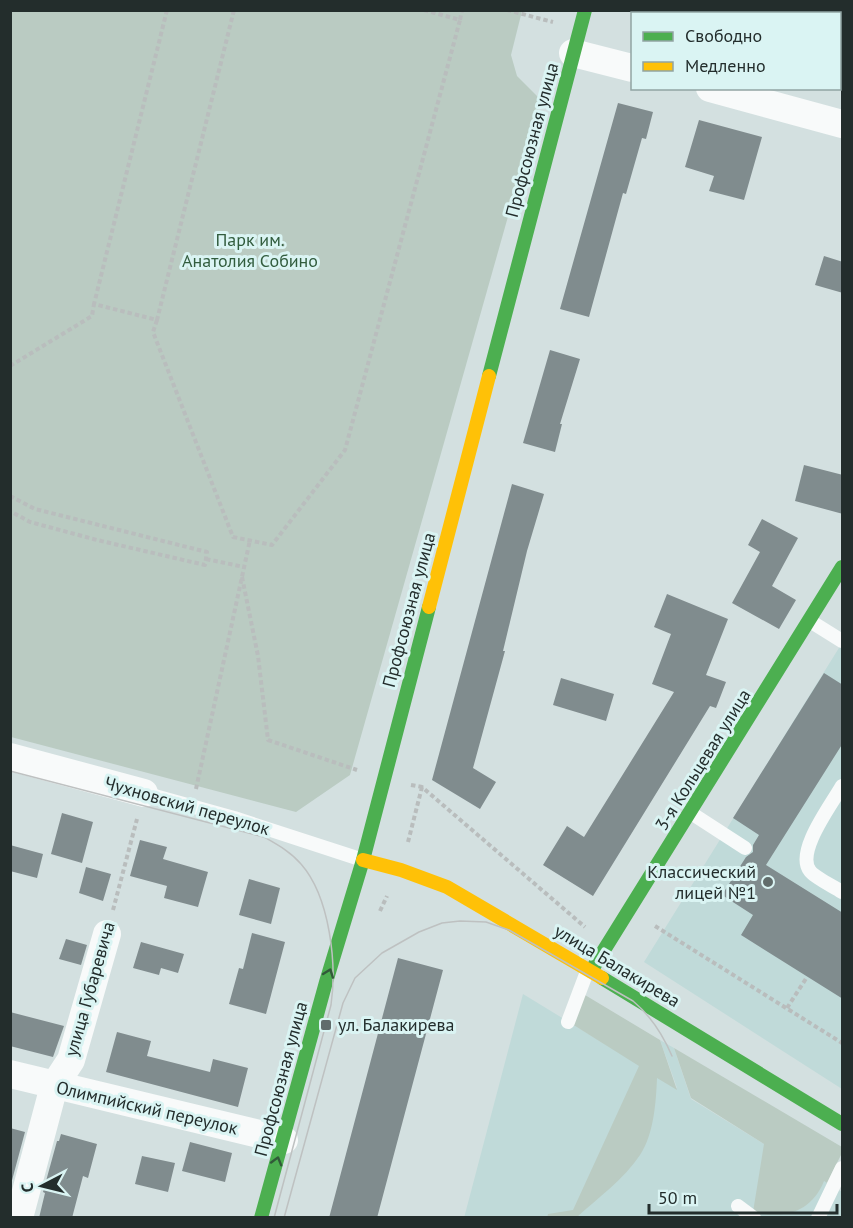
<svg xmlns="http://www.w3.org/2000/svg" width="853" height="1228" viewBox="0 0 853 1228" font-family="'PT Sans',sans-serif">
	<style>
		.built { fill: #c0dad9 }
		.green { fill: #bacbc2 }
		.building { fill: #808c8e }
		.lines { fill: none; stroke-linecap: round; stroke-linejoin: round }
		.path { stroke: #b9bdbd; stroke-width: 4; stroke-dasharray: 4.5 3; stroke-linecap: butt }
		.lane { stroke: #f8fafa; stroke-width: 14 }
		.street { stroke: #f8fafa; stroke-width: 28 }
		.fast { stroke: #4caf50; stroke-width: 14 }
		.slow { stroke: #ffc107; stroke-width: 14 }
		.tram { stroke: #bec1c1; stroke-width: 1.5 }
		.oneway { stroke: #315a39 }
		.poi-dot { fill: #616c6b; stroke: #daf4f3; stroke-width: 2 }
		.labels { text-anchor: middle; stroke-width: 6; stroke-linejoin: round; paint-order: stroke }
		.street-label { font-size: 18px; fill: #232d2c; stroke: #daf4f3 }
		.park-label { font-size: 18px; fill: #315c3d; stroke: #daf4f3 }
		.poi-label { font-size: 18px; fill: #232d2c; stroke: #daf4f3; text-anchor: end }
	</style>
	<rect width="100%" height="100%" fill="#d3e0e0"/>
	<path class="built" d="M842,643V1089L644,962Z
		M523,994L677,1088L660,1040L674,1048L691,1099L842,1192V1217L464,1218Z"/>
	<path class="green" d="M10,11H522L511,55L517,76L541,100L350,775L296,812L11,737Z
		M585,995L660,1040L677,1090L657,1078C656,1102 654,1134 640,1155C624,1179 598,1198 577,1217L547,1218L548,1214L573,1210L639,1066L572,1024Z
		M674,1048L842,1147V1153L827,1183L824,1181C811,1213 784,1219 753,1212L764,1144L691,1098Z"/>
	<path class="building" d="M618,103L653,112L646,139L642,138L626,194L623,193L589,317L560,309Z
		M699,120L762,137L744,200L709,191L714,176L685,167Z
		M824,256L843,262V293L815,285Z
		M550,350L580,359L560,424H562L555,452L523,443Z
		M804,465L843,475V514L795,501Z
		M512,484L544,494L527,551L503,651H505L473,768L496,782L480,809L432,780Z
		M762,519L798,538L772,586L796,600L779,629L732,603L760,552L748,545Z
		M667,594L728,619L706,675L726,682L716,708L710,706L593,896L543,865L567,826L584,837L674,692L652,684L671,634L654,627Z
		M824,673L843,685V743L766,865L843,913V999L741,935L753,915L722,895L746,857L753,852V845L759,835L733,818Z
		M561,678L614,694L606,721L553,705Z
		M62,813L93,822L82,863L51,854Z
		M140,840L167,847L163,859L208,872L198,907L164,898L167,886L130,876Z
		M10,845L43,854L37,878L10,871Z
		M86,867L111,874L103,901L79,893Z
		M249,879L280,888L271,924L239,915Z
		M252,933L285,942L266,1014L229,1004L239,968L243,969Z
		M66,939L87,945L81,965L59,959Z
		M141,942L184,954L178,973L161,968L159,975L133,968Z
		M398,958L443,970L377,1218H329Z
		M10,1012L64,1026L53,1057L10,1046Z
		M117,1032L151,1041L147,1056L210,1072L213,1059L248,1068L238,1107L106,1072Z
		M10,1128L25,1132L11,1184H10Z
		M61,1134L97,1144L88,1178L83,1176L72,1218H39L45,1193L43,1192L57,1141H59Z
		M190,1142L232,1153L225,1182L182,1171Z
		M142,1156L175,1163L168,1192L135,1184Z"/>
	<g class="lines">
		<path class="path" d="M167,10L94,304L157,320L234,10
			M424,10L460,20L462,10
			M507,10L553,22
			M157,320L153,332L233,537L272,545L345,450L460,20
			M10,366L92,316L94,304
			M10,496L35,509L207,552L205,565L97,540L30,522L10,511
			M206,559L244,567
			M242,577L258,656L268,740L357,770
			M411,785L422,787L585,927
			M196,789L250,540
			M408,842L422,787
			M113,910L137,819
			M380,911L387,896
			M655,926L842,1043
			M787,1008L807,977"/>
		<path class="lane" d="M810,621L842,641
			M842,786C832,804 795,852 810,871C815,878 835,887 842,892
			M144,793L234,818L363,860
			M691,813L745,848
			M568,1022L588,969
			M738,1206L754,1218
			M818,1218L842,1168"/>
		<path class="street" d="M573,53L632,68
			M710,88L842,124
			M10,757L144,793
			M10,1074L284,1140
			M19,1218L54,1086L71,1060L107,934"/>
		<path class="fast" d="M489,376L585,10
			M591,971L842,567
			M602,978L842,1124
			M261,1218L326,982L363,860L429,607"/>
		<path class="slow" d="M429,607L489,376
			M363,860L401,870L447,887L602,978"/>
		<path class="tram" d="M10,771L264,837C278,845 291,852 301,864C330,897 337,964 331,1005L274,1218
			M284,1218L343,1003L355,978L382,953L419,932L442,923L460,921L486,922L509,930L633,1001C651,1016 663,1035 672,1056"/>
	</g>
	<defs><path id="oneway-chevron" d="M-2-3.5L2.5 0L-2 3.5" fill="none" stroke-width="1.6" stroke-linecap="round" stroke-linejoin="round" transform="scale(1.5)"/></defs>
	<g class="oneway">
		<use href="#oneway-chevron" transform="translate(329 973) rotate(-70)"/>
		<use href="#oneway-chevron" transform="translate(277 1161) rotate(-74)"/>
	</g>
	<g class="poi-dot">
		<circle cx="768" cy="882" r="6"/>
		<rect x="320" y="1019" width="12" height="12" rx="3"/>
	</g>
	<g class="labels">
		<g class="street-label">
			<text transform="translate(532 140) rotate(-75)" y="6">Профсоюзная улица</text>
			<text transform="translate(409 610) rotate(-75)" y="6">Профсоюзная улица</text>
			<text transform="translate(703 760) rotate(-58)" y="6">3-я Кольцевая улица</text>
			<text transform="translate(187 806) rotate(16)" y="6">Чухновский переулок</text>
			<text transform="translate(617 966) rotate(31)" y="6">улица Балакирева</text>
			<text transform="translate(90 989) rotate(-74)" y="6">улица Губаревича</text>
			<text transform="translate(281 1079) rotate(-75)" y="6">Профсоюзная улица</text>
			<text transform="translate(147 1108) rotate(13)" y="6">Олимпийский переулок</text>
		</g>
		<g class="park-label">
			<text x="250" y="246">Парк им.<tspan x="250" dy="21">Анатолия Собино</tspan></text>
		</g>
		<g class="poi-label">
			<text x="756" y="878">Классический<tspan x="756" dy="21">лицей №1</tspan></text>
			<text x="338" y="1031" text-anchor="start">ул. Балакирева</text>
		</g>
	</g>
	<rect width="853" height="1228" fill="none" stroke="#232d2c" stroke-width="24"/>
	<rect x="631" y="12" width="210" height="78" fill="#daf4f3" stroke="#91a4a3" stroke-width="1.5"/>
	<rect x="643" y="32" width="30" height="9" fill="#4caf50" stroke="#91a4a3" stroke-width="1.5"/>
	<text x="685" y="42" font-size="18" fill="#232d2c">Свободно</text>
	<rect x="643" y="62" width="30" height="9" fill="#ffc107" stroke="#91a4a3" stroke-width="1.5"/>
	<text x="685" y="72" font-size="18" fill="#232d2c">Медленно</text>
	<g transform="translate(42 1186) rotate(263)" stroke="#daf4f3" stroke-width="4.5" paint-order="stroke">
	<path d="M0-4.5L10 22L0 15L-10 22Z" fill="#232d2c"/>
	<text y="-9" font-size="16" font-weight="bold" text-anchor="middle" fill="#232d2c">С</text>
	</g>
	<path d="M649 1204v9h188v-9" fill="none" stroke="#232d2c" stroke-width="3"/>
	<text x="658" y="1204" font-size="18" fill="#232d2c" stroke="#daf4f3" stroke-width="4.5" paint-order="stroke">50 m</text>
</svg>
